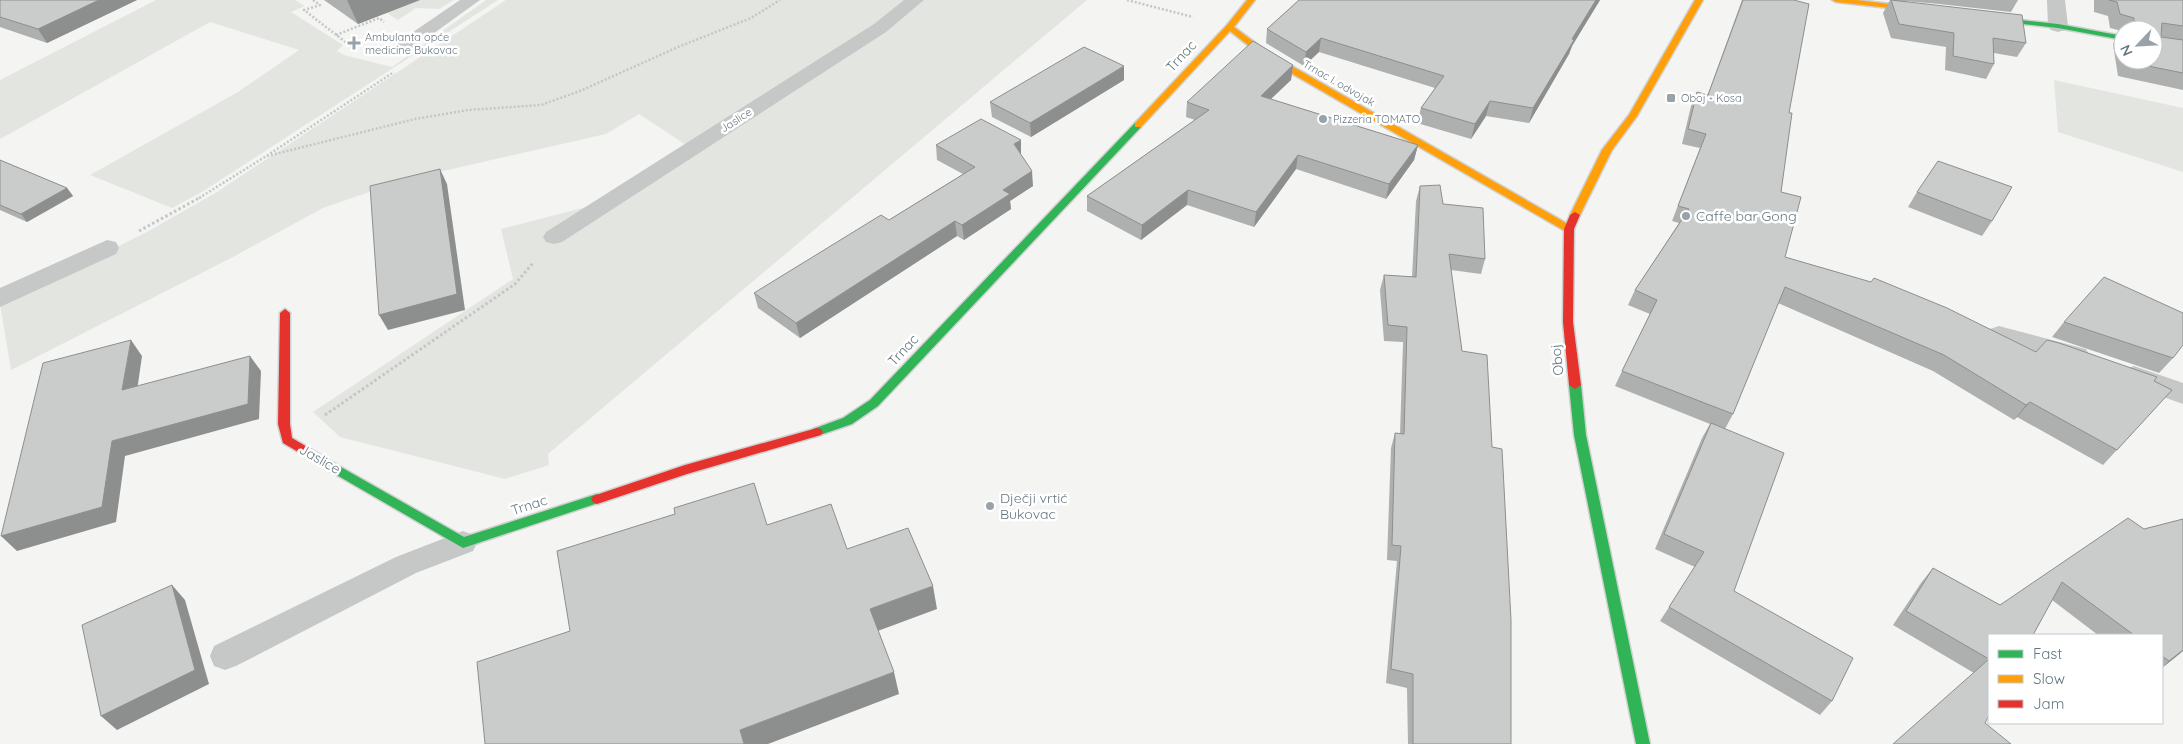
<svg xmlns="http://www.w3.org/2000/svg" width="2183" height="744" viewBox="0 0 2183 744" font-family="Quicksand,sans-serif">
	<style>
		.green { fill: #e3e6e0 }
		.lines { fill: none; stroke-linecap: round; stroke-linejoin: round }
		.fast-casing { stroke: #cfd1d1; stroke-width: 3 }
		.slow-casing { stroke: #cfd1d1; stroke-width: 3 }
		.jam-casing { stroke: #cfd1d1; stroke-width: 3 }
		.path-far1 { stroke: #c4c6c7; stroke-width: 2.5; stroke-dasharray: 2 2; stroke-linecap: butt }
		.path { stroke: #c4c6c7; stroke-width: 3; stroke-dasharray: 2.5 2.5; stroke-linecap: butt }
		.lane { fill: #c6c8c8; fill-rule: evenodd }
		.street { fill: #c6c8c8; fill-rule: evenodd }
		.fast { fill: #30b455; fill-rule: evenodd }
		.slow { fill: #ff9f0a; fill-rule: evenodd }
		.jam { fill: #e5322d; fill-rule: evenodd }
		.wall { fill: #aeafaf; fill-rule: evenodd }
		.shaded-wall { fill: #8d8f8f }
		.building { fill: #cacccc; stroke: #8d8f8f }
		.poi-dot { fill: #98a3a9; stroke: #fff; stroke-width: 2 }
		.labels { text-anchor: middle; stroke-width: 5; stroke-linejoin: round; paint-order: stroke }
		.far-poi-label { font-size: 11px; fill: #667881; stroke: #fff; text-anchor: start }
		.far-street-label { font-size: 11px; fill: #667881; stroke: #fff }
		.street-label { font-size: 14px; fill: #667881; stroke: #fff }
		.poi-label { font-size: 14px; fill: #667881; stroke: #fff; text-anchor: start }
	</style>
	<rect width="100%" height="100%" fill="#f4f4f3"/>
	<path class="green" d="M156,0H295L305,6L291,12L343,45L337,51L344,55L392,67L486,0H498L202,192L172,208L90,175L238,92L299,50L210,22L0,139V80Z
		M420,0H454L439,9L416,8L398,20L387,13Z
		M506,0H1087L548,454L549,465L505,479L340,437L313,412L513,279L501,229L590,206L686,145L639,114L606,134L404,180L323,208L233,257L11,370L0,304L145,233L217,192Z
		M2054,80L2183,108V172L2058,132Z"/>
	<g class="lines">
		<defs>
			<path id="fast" d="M1983,16L2058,24L2123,36V40L2058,28L1986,20H1983Z
				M1138,122L1141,123V127L878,406L852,424L817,436L813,435L811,432L813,429L843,418L870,400L1135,123Z
				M1575,381L1581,385L1586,435L1650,744H1636L1574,435L1569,385Z
				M332,462L464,537L597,494L601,496L603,499L601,502L463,548L328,470L326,467L328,464Z"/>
			<path id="slow" d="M1247,0H1255L1234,27L1269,53L1573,227L1574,229L1573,231H1565L1263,57L1230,31L1141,127H1135V123L1227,25Z
				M1695,0H1703L1637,116L1612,150L1580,215L1578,217H1572L1570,215L1602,150L1629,115Z
				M1832,0H1857L1924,8L1928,10L1924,12L1836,2Z"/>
			<path id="jam" d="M1575,212L1580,215L1574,229L1573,322L1581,385L1575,389L1569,385L1563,322L1564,229L1570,215Z
				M285,309L290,313V424L292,438L336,464L338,467L336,470L332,472L283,443L278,424L280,313Z
				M817,428L821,429L823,432L821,435L687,474L597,504L593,502L591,499L593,496L685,465Z"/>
		</defs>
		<use href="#fast" class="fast-casing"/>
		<use href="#slow" class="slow-casing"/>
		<use href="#jam" class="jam-casing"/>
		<path class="path-far1" d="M313,0L320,5L304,10L352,47L375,33
			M1127,0L1193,17
			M336,35L379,18L384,22
			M267,156L415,119L468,110L541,105L580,91L678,47L751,18L780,0
			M199,198L268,155L394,72"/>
		<path class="path" d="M139,231L201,197
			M325,415L515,284L533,263"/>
		<path class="lane" d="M460,0H480L412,49L406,50L400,49L397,45L400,41Z
			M904,0H924L886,32L562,242L554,244L546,242L543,237L546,232L874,24Z
			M463,531L473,535L477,543L473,551L416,573L236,666L225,670L214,666L210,656L214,646L396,557Z"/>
		<path class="street" d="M2047,0H2065L2068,26L2065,30L2058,32L2051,30L2048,26Z
			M107,240L116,242L119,248L116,254L0,307V288Z
			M1999,326L2086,349L2090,356L2086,363L2076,365L1990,341L1986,335L1990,329Z
			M2134,366L2183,383V404L2124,383L2120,376L2124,369Z"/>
		<use href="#fast" class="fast"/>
		<use href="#slow" class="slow"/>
		<use href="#jam" class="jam"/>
	</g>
	<path class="wall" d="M0,0H137L47,43L0,27Z
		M324,0H420L358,24Z
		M1299,0H1600L1572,46L1569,54L1529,123L1486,116L1471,139L1417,123L1421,108L1435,88L1319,52L1304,66L1266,43L1267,29Z
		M1742,0H1794L1789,113L1781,192L1785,257L2036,352L2154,381L2172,390L2103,465L2017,417L2014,420L1933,371L1778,303L1733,414L1725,429L1734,591L1832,701L1820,715L1660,621L1695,567L1655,549L1702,438L1710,424L1615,386L1622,371L1650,314L1628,305L1635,290L1679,223L1672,221L1700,148L1682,144L1691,106L1697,92L1708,94Z
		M1886,0H2018L2011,12L1939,4L1905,1L2026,43L2017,57L1994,53V64L1986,79L1945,70L1946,47L1891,38L1883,13L1890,0Z
		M2094,0H2183V90L2118,76L2113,44L2122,31L2110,28L2108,16L2094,12ZM2123,30H2153V60H2123Z
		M1293,65L1291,80L1271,99L1418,145L1414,160L1386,199L1296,169L1254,227L1187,205L1141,240L1087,211V196L1195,120L1186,117L1187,102Z
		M1124,80L1031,137L992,117L990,102Z
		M936,145L1021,155L1033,186L1010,201L1011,209L964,240L957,236L800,338L758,308L754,293L889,220L963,174L937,160Z
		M0,160L67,188L73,196L27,222L0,210Z
		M1420,186L1443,204L1485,259L1481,274L1451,270L1462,351L1492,447L1511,744H1408L1407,688L1386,683L1397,561L1387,560L1391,448L1395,433L1400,434L1403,342L1384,341L1380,290L1384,275L1412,277L1416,201Z
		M1917,192L1992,221L1982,236L1908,207Z
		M2064,322L2173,358L2159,373L2052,337Z
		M2183,519V651L2162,668V635H2098L2052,600L1989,715L1893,744L1974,673L1893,625L1921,583L1933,568L2000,605L2144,529Z"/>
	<path class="shaded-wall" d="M99,0H137L47,43L38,29Z
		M347,0H420L358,24Z
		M1596,0H1600L1572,46L1569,54L1529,123L1533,108L1572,39Z
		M1321,38L1319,52L1304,66L1306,52Z
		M1293,65L1291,80L1259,110L1261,96Z
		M1124,66V80L1031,137L1030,123Z
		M1490,101L1486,116L1471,139L1475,124Z
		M1021,140V155L1014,144Z
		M1418,145L1414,160L1386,199L1389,184Z
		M1298,155L1296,169L1254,227L1256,212Z
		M440,169L447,184L465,310L388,330L379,315Z
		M1032,171L1033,186L1010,201L1011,209L964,240L962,225L1003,190Z
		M67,188L73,196L27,222L21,214Z
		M1188,190L1187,205L1141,240L1142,225Z
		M955,221L957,236L800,338L796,323Z
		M131,340L142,356L135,405L122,390Z
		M250,356L261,371L259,419L125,456L116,522L17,551L1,536L112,441Z
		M2030,402L2017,417L2014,420L2026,405Z
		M172,585L185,600L209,684L117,730L101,716Z
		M933,586L937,609L875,632L870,609Z
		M2183,650V651L2162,668L2169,661Z
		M894,672L899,694L768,744H744L740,730Z"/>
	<path class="building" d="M0,0H99L38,29L0,17Z
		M1299,0H1596L1572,39L1574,40L1533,108L1490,101L1475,124L1421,108L1444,76L1321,38L1306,52L1267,29Z
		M1743,0H1794L1809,4L1789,113H1792L1781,192L1801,197L1785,257L1871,282L1874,278L1947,308L2036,352L2047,340L2059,343L2157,377L2154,381L2172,390L2117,450L2030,402L2026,405L1944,355L1785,287L1733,414L1622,371L1657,300L1635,290L1689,209L1678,206L1706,134L1688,129L1697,92L1708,95Z
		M1891,0L2022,15L2026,43L1993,38L1994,64L1953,56L1954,33L1899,24Z
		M2109,0H2183V26L2162,23L2161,37L2183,40V73L2128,62V60H2153V30H2134V18L2120,14L2117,2Z
		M1253,41L1293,65L1261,96L1418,145L1389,184L1298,155L1256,212L1188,190L1142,225L1087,196L1209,110L1187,102Z
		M1084,47L1124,66L1030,123L990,102Z
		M981,119L1021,140L1014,144L1032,171L1003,190L1010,194L962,225L955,221L796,323L754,293L881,215L889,220L975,167L936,145Z
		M0,160L67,188L21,214L0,205Z
		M1938,161L2012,187L1992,221L1917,192Z
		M440,169L457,294L379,315L370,186Z
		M1440,185L1443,204L1483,208L1485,259L1449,254L1462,351L1487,355L1492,447L1502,449L1511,620V744H1413V674L1391,669L1401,546L1392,545L1395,433L1404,434L1407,327L1388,325L1384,275L1416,277L1420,186Z
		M2104,277L2183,313V345L2173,358L2064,322Z
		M131,340L122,390L250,356L248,404L112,441L102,507L1,536L43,363Z
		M1711,423L1784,453L1734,591L1853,658L1832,701L1669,607L1704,552L1664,534Z
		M754,483L767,525L831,504L847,549L908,528L933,586L870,609L894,672L740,730L744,744H485L477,662L570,631L557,551L675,514L674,508Z
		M2128,518L2144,529L2183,519V650L2169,661L2162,656V635H2134L2062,582L2033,635H1989V715L1985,723L2011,744H1893L1989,659L1906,611L1933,568L2000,605Z
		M172,585L195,670L101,716L82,625Z"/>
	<g class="poi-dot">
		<path d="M351.5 35.5h5v5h5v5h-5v5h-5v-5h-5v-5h5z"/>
		<rect x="1666" y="93" width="10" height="10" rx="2.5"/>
		<circle cx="1323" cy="119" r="5"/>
		<circle cx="1686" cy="216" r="5"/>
		<circle cx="990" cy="506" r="5"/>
	</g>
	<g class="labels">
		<g class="far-poi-label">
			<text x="365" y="41">Ambulanta opće<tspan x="365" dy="13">medicine Bukovac</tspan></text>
			<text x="1681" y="102">Oboj - Kosa</text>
			<text x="1333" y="123">Pizzeria TOMATO</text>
		</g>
		<g class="far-street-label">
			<text transform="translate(1339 83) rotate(30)" y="4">Trnac I. odvojak</text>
			<text transform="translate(736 120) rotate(-33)" y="4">Jaslice</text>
		</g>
		<g class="street-label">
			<text transform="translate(1181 56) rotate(-47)" y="5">Trnac</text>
			<text transform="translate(903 350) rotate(-47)" y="5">Trnac</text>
			<text transform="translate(1557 360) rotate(-96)" y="5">Oboj</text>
			<text transform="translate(320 459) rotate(30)" y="5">Jaslice</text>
			<text transform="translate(529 505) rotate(-18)" y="5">Trnac</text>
		</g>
		<g class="poi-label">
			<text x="1696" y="221">Caffe bar Gong</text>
			<text x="1000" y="503">Dječji vrtić<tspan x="1000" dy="16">Bukovac</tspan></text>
		</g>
	</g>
	<rect x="1988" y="634" width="175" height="90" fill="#ffffff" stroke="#c2c9cd"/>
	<rect x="1998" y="650" width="25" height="8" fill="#30b455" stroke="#c2c9cd"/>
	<text x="2033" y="659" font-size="15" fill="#667881">Fast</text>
	<rect x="1998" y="675" width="25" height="8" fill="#ff9f0a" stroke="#c2c9cd"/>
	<text x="2033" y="684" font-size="15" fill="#667881">Slow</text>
	<rect x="1998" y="700" width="25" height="8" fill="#e5322d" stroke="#c2c9cd"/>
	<text x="2033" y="709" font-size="15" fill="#667881">Jam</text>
	<g transform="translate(2138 45) rotate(245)"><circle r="24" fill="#ffffff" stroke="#c2c9cd"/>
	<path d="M0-4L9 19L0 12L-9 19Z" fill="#98a3a9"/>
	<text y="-8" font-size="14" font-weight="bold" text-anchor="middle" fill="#667881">N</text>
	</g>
</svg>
